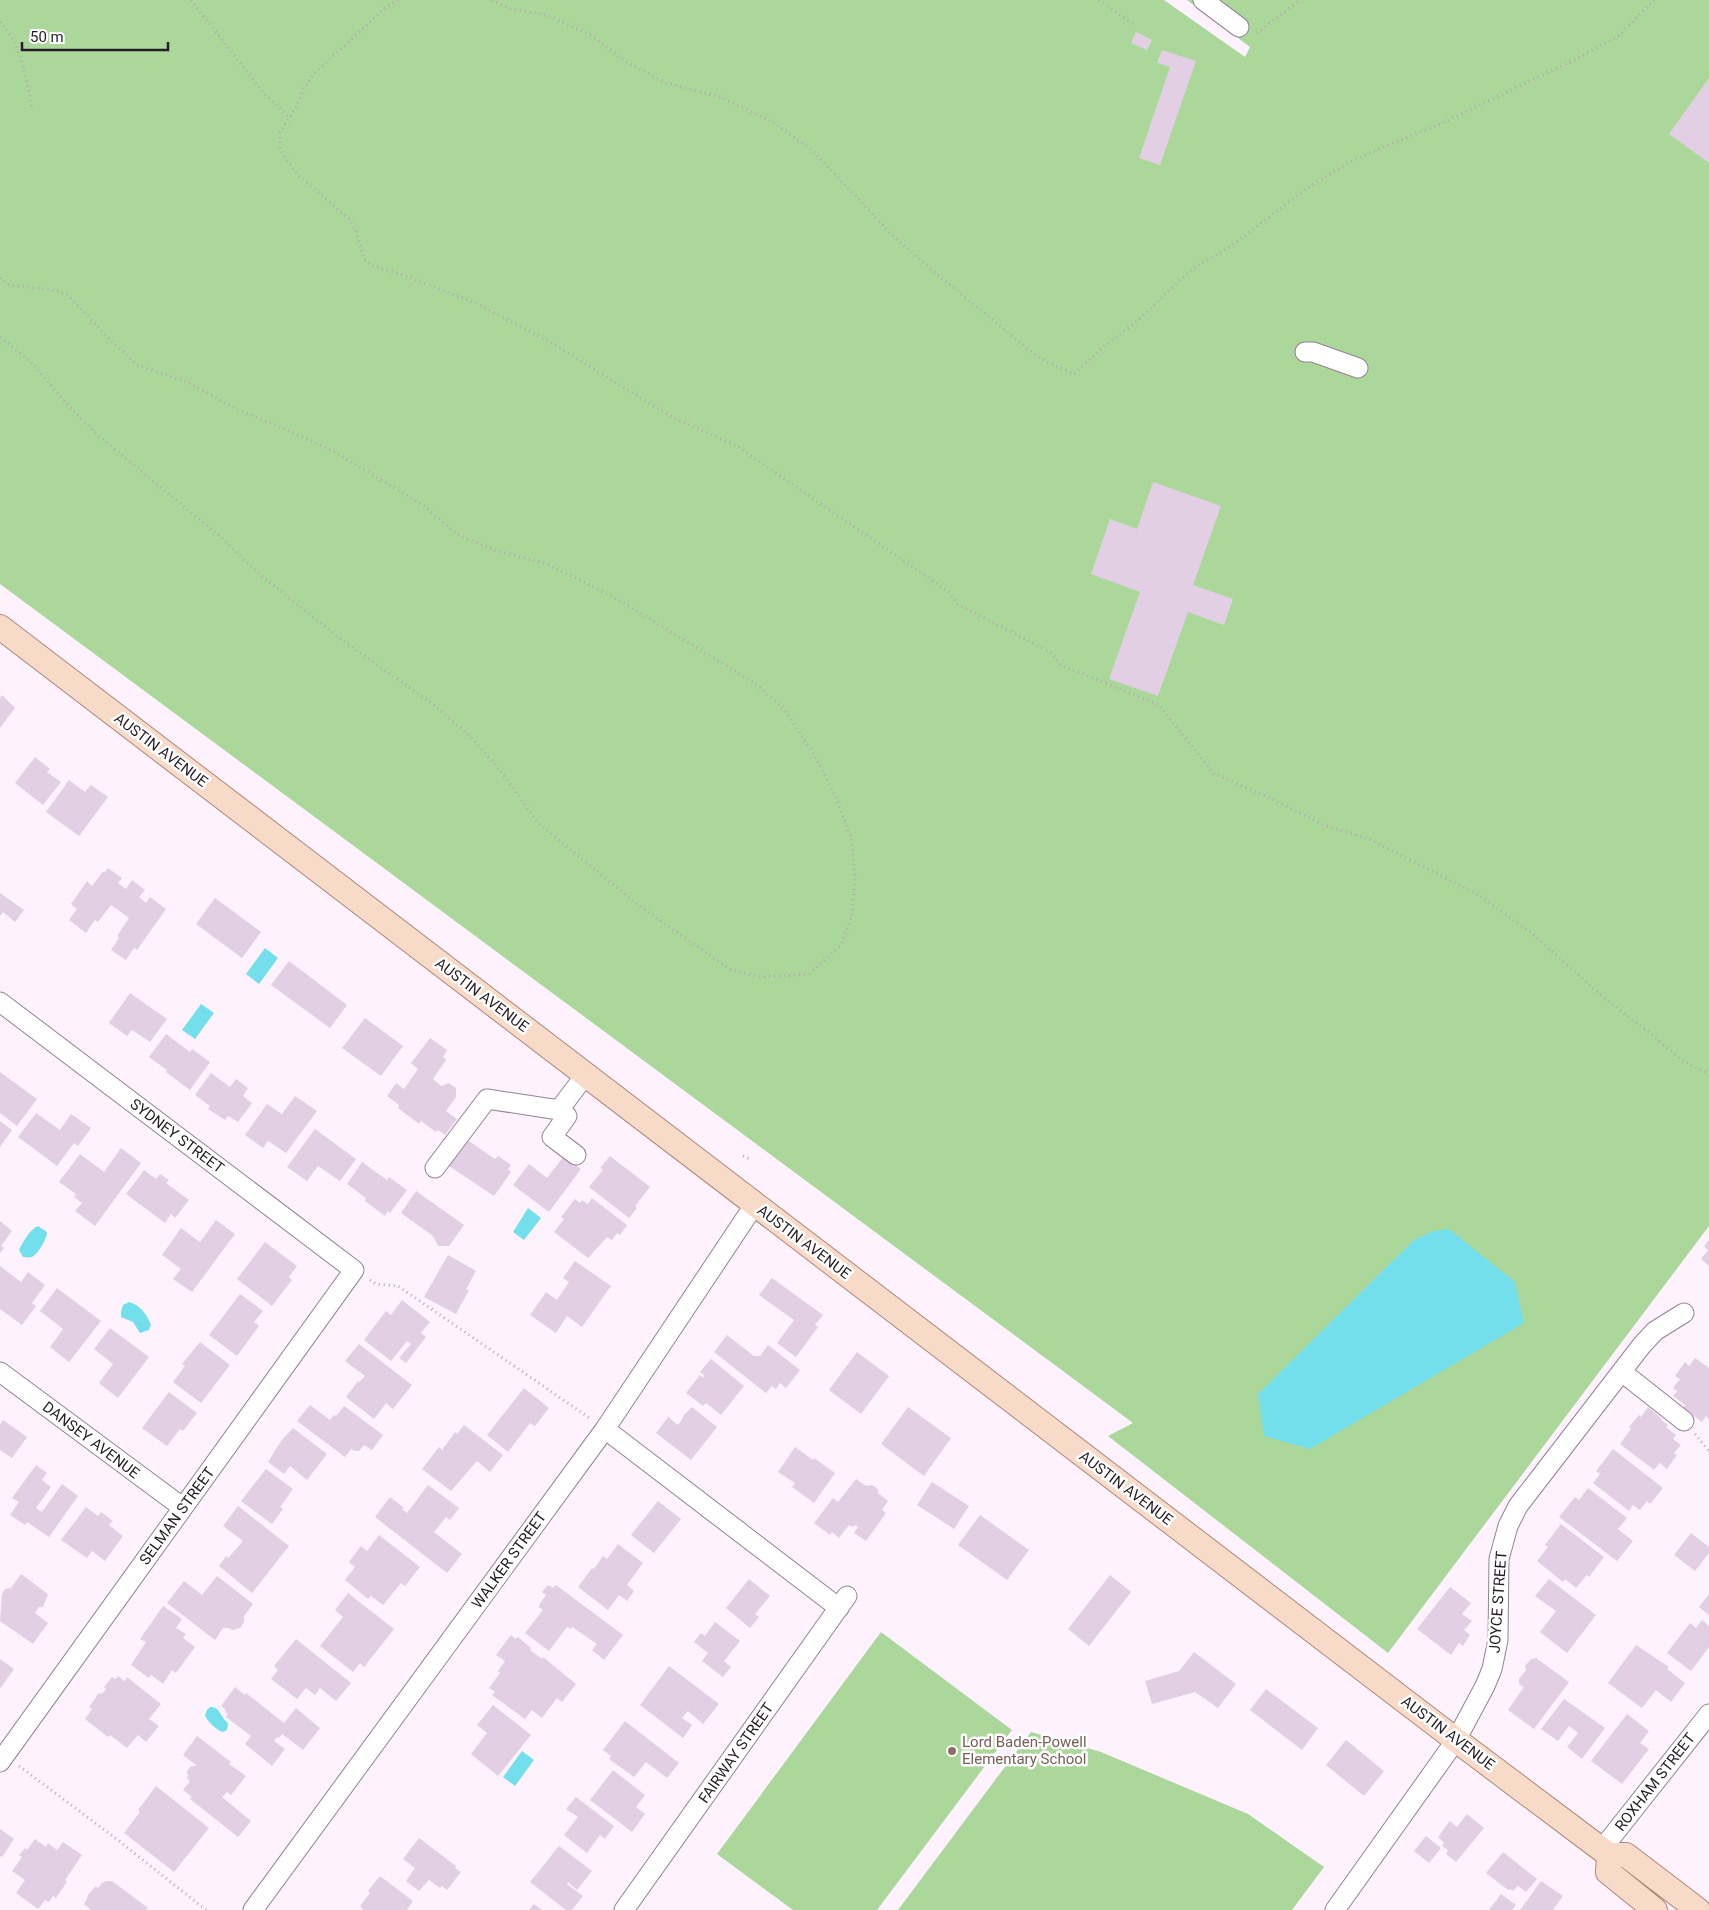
<svg xmlns="http://www.w3.org/2000/svg" width="1709" height="1910" viewBox="0 0 1709 1910" font-family="Roboto,sans-serif">
	<style>
		.green { fill: #acd79b }
		.water { fill: #73dfec }
		.building { fill: #e2cfe4 }
		.lines { fill: none; stroke-linecap: round; stroke-linejoin: round }
		.minor-casing { stroke: #938295; stroke-width: 21 }
		.major-casing { stroke: #ab8878; stroke-width: 26 }
		.path { stroke: #b4aab4; stroke-width: 3; stroke-dasharray: 1 4; stroke-linecap: butt }
		.minor { stroke: #fff; stroke-width: 19 }
		.major { stroke: #f8dac9; stroke-width: 24 }
		.education-dot { fill: #8d6e63; stroke: #fff; stroke-width: 2 }
		.labels { text-anchor: middle; stroke-width: 5; stroke-linejoin: round; paint-order: stroke }
		.street-label { font-size: 15px; fill: #241d24; stroke: #fff }
		.education-label { font-size: 15px; fill: #785e54; stroke: #fff; text-anchor: start }
	</style>
	<rect width="100%" height="100%" fill="#fdf2fe"/>
	<path class="green" d="M0,0H1164L1245,57L1250,47L1187,0H1709V1226L1388,1653L1108,1436L1133,1423L0,584Z
		M881,1632L1012,1730L877,1910H793L717,1854Z
		M1031,1732L1101,1752L1248,1814L1324,1867L1292,1910H898Z"/>
	<path class="water" d="M265,948L278,958L259,984L246,974Z
		M201,1004L214,1013L195,1039L182,1030Z
		M528,1208L541,1218L524,1240L513,1232Z
		M38,1226L47,1232C47,1239 38,1254 32,1257C29,1258 26,1257 23,1257L19,1250C23,1242 30,1229 38,1226Z
		M1449,1229L1515,1282L1524,1323L1310,1449L1264,1436L1258,1394L1414,1240L1434,1231Z
		M129,1302C140,1305 147,1314 151,1325L149,1330L140,1333L133,1322L121,1317V1312L123,1305Z
		M210,1707C221,1707 219,1716 228,1723L227,1730L223,1732C216,1730 207,1721 205,1715L207,1710Z
		M522,1751L534,1760L515,1786L503,1777Z"/>
	<path class="building" d="M1136,32L1152,40L1147,50L1131,43Z
		M1162,50L1196,61L1160,165L1139,158L1170,67L1157,63Z
		M1709,78V163L1669,134Z
		M1153,482L1221,506L1193,585L1233,599L1224,625L1188,612L1158,696L1109,679L1140,592L1091,574L1110,519L1137,529Z
		M2,695L15,708L0,728V698Z
		M35,757L50,769L47,772L61,782L43,805L15,783Z
		M69,780L85,792L91,785L108,797L79,836L46,812Z
		M108,868L122,878L118,883L126,889L132,880L145,890L139,897L146,903L150,897L166,909L137,950L134,948L126,960L111,950L119,938L117,936L129,918L111,905L98,922L95,920L86,933L69,920L77,909L71,904L87,881L92,886L103,871L104,873Z
		M0,893L24,910L15,922L3,912L0,916Z
		M215,898L261,932L242,958L196,924Z
		M289,961L347,1005L330,1028L271,985Z
		M130,993L167,1019L150,1042L132,1030L127,1036L109,1023Z
		M365,1018L403,1046L381,1076L342,1048Z
		M166,1034L190,1052L192,1049L210,1062L190,1090L166,1072L167,1070L149,1057Z
		M430,1038L447,1050L443,1057L446,1060L433,1079L441,1086L449,1083L456,1088V1097L446,1111L457,1119L445,1135L438,1130L436,1132L421,1121L419,1124L398,1108L399,1105L387,1096L396,1083L404,1089L418,1069L411,1063Z
		M0,1072L37,1099L17,1126L0,1113Z
		M211,1073L230,1087L236,1079L248,1088L243,1096L252,1103L238,1122L228,1116L225,1120L208,1109L210,1106L195,1095Z
		M295,1096L317,1111L286,1153L268,1141L263,1148L245,1135L267,1104L282,1114Z
		M36,1113L60,1130L71,1114L91,1128L78,1146L74,1143L57,1166L18,1137Z
		M0,1121L12,1130L0,1147Z
		M315,1129L356,1159L340,1181L318,1166L307,1181L287,1167Z
		M466,1139L495,1159L498,1156L511,1165L508,1170L511,1172L494,1196L449,1166V1163Z
		M121,1148L141,1163L95,1226L75,1211L82,1203L74,1197L76,1194L59,1182L80,1154L104,1172Z
		M564,1156L581,1169L549,1212L513,1185L529,1164L547,1178Z
		M610,1156L650,1187L635,1206L637,1208L629,1218L589,1187L603,1170L600,1168Z
		M362,1162L387,1180L389,1177L407,1190L390,1213L388,1211L385,1216L365,1201L366,1198L347,1184Z
		M144,1170L156,1179L160,1174L169,1180L166,1183L189,1200L175,1218L171,1214L165,1223L126,1194Z
		M416,1191L464,1225L449,1246H438L433,1236L401,1213Z
		M592,1198L627,1225L620,1235L617,1233L612,1240L607,1237L588,1258L554,1232L564,1219L561,1217L575,1199L580,1203L582,1200L588,1204Z
		M216,1220L235,1234L192,1292L173,1279L181,1269L162,1255L181,1228L200,1242Z
		M0,1221L12,1231L1,1246L4,1248L0,1253Z
		M1709,1240V1266L1701,1259L1708,1250L1704,1246Z
		M265,1242L297,1266L289,1277L292,1280L272,1306L237,1279Z
		M448,1255L476,1271L466,1289L469,1290L456,1314L424,1297Z
		M575,1261L611,1286L582,1327L567,1316L556,1333L530,1315L546,1292L557,1300L569,1282L563,1278Z
		M0,1266L21,1282L28,1272L45,1285L32,1303L36,1306L22,1325L0,1309Z
		M772,1278L823,1315L815,1325L818,1327L796,1357L777,1343L794,1320L759,1295Z
		M57,1288L101,1321L69,1362L50,1347L63,1329L40,1311Z
		M240,1294L263,1311L254,1322L259,1326L237,1356L209,1335Z
		M402,1300L430,1322L421,1333L426,1337L406,1363L399,1358L411,1344L407,1341L391,1361L364,1340L386,1311L391,1315Z
		M110,1328L149,1357L118,1398L99,1383L113,1364L94,1349Z
		M727,1335L754,1356H760L768,1345L800,1370L786,1388L780,1383L776,1389L772,1386L766,1393L714,1352Z
		M200,1342L230,1365L201,1403L173,1382L185,1366L182,1364Z
		M359,1344L412,1385L393,1409L386,1403L374,1419L346,1397L358,1381L359,1382L365,1376L345,1361Z
		M857,1352L889,1376L861,1414L829,1390Z
		M1695,1358L1709,1368V1419L1706,1416L1702,1422L1683,1408L1685,1405L1673,1396L1677,1391L1673,1388L1680,1379L1675,1376L1685,1362L1689,1366Z
		M711,1359L744,1386L721,1415L706,1403L703,1406L686,1393L700,1375L703,1378L705,1376L700,1372Z
		M524,1388L549,1408L535,1426L530,1423L508,1452L487,1435Z
		M169,1392L197,1413L183,1431L180,1429L167,1446L142,1428Z
		M310,1405L330,1420L334,1415L336,1416L344,1406L383,1435L372,1450L364,1445L359,1451H355L351,1449L345,1457L297,1421Z
		M692,1407L717,1427L691,1460L656,1433L668,1417L678,1425L683,1418V1416Z
		M908,1407L951,1438L924,1476L881,1444Z
		M1648,1407L1662,1419L1661,1420L1668,1425L1666,1427L1676,1435L1673,1439L1681,1445L1674,1453L1677,1455L1667,1469L1660,1463L1654,1470L1620,1444L1631,1429L1629,1427L1639,1415L1641,1417Z
		M3,1420L27,1437L12,1458L0,1450V1425Z
		M464,1425L503,1455L490,1472L477,1461L451,1491L422,1469L439,1447L442,1450L455,1432L457,1434Z
		M293,1428L327,1454L307,1480L290,1466L284,1474L268,1462L281,1441Z
		M795,1447L813,1460L814,1458L835,1473L814,1503L792,1487L795,1483L778,1472Z
		M1613,1449L1663,1488L1650,1504L1647,1501L1640,1510L1633,1505L1629,1511L1593,1483L1600,1474L1596,1471Z
		M36,1465L47,1473L42,1480L51,1487L36,1508L42,1512L62,1484L78,1496L49,1537L27,1522L25,1525L10,1515L19,1502L12,1498Z
		M266,1469L293,1489L280,1507L283,1509L272,1524L241,1501Z
		M856,1479L866,1486L872,1485L878,1489V1493L888,1501L882,1510L886,1513L866,1541L854,1533L858,1527L855,1525L853,1527L849,1525L839,1538L832,1532L830,1535L814,1523L833,1498L838,1502Z
		M932,1482L969,1506L954,1529L917,1505Z
		M428,1485L459,1508L450,1520L446,1517L434,1532L462,1554L447,1573L375,1517L390,1497L404,1508L402,1509L407,1513Z
		M1588,1488L1627,1518L1618,1529L1633,1541L1617,1561L1559,1517L1575,1497L1579,1500Z
		M658,1501L681,1519L654,1553L631,1535Z
		M238,1506L289,1546L252,1593L219,1566L226,1556L228,1558L243,1541L223,1526Z
		M86,1507L98,1516L101,1512L113,1521L109,1525L123,1536L105,1561L92,1551L87,1558L61,1540Z
		M980,1515L1029,1550L1007,1580L958,1545Z
		M1561,1524L1604,1557L1589,1577L1587,1575L1576,1588L1565,1579L1563,1582L1537,1561L1548,1547L1545,1545Z
		M1691,1533L1709,1547V1553L1695,1571L1674,1555Z
		M379,1535L420,1567L405,1586L401,1583L383,1605L371,1596L368,1599L345,1580L355,1567L349,1562L361,1546L367,1551Z
		M618,1544L643,1563L627,1585L634,1591L627,1601L619,1595L608,1610L578,1587L592,1568L594,1569L603,1556L607,1559Z
		M21,1574L48,1594L43,1607H39L35,1613L48,1623L33,1644L0,1621L2,1594L5,1589L11,1588Z
		M1110,1575L1131,1592L1089,1646L1068,1629Z
		M217,1576L253,1604L244,1616V1622L240,1628L232,1630L229,1628H223L215,1640L167,1603L184,1581L202,1595Z
		M749,1579L770,1596L755,1614L759,1617L750,1628L726,1608Z
		M1549,1579L1596,1615L1567,1653L1540,1632L1556,1611L1535,1596Z
		M548,1585L553,1588L556,1585L623,1635L604,1660L592,1650L597,1644L572,1627L570,1629L567,1627L549,1651L525,1633L543,1610L539,1607V1605L546,1595L542,1592Z
		M1450,1587L1471,1603L1462,1614L1472,1621L1464,1630L1470,1635L1463,1646L1459,1643L1451,1655L1417,1629Z
		M348,1593L394,1629L364,1667L360,1663L353,1672L320,1646L343,1617L335,1610Z
		M1709,1594V1615L1699,1607Z
		M163,1606L182,1619L176,1628L186,1634L183,1638L195,1647L176,1673L172,1670L163,1684L151,1675L149,1678L131,1665L146,1642L140,1639Z
		M1702,1620L1709,1626V1647L1691,1671L1667,1653L1690,1623L1696,1628Z
		M715,1622L740,1641L724,1661L731,1667L723,1677L702,1661L708,1653L694,1642L701,1633L705,1636Z
		M511,1635L516,1639L518,1637L531,1648L530,1650L542,1659L543,1657L576,1684L562,1702L557,1698L542,1718L532,1710L525,1719L492,1695L495,1692L489,1688L500,1673L498,1671L505,1661L496,1655Z
		M296,1639L351,1683L336,1701L320,1688L315,1695L306,1688L297,1699L271,1679L278,1670L274,1666Z
		M1636,1645L1669,1667L1667,1669L1685,1683L1671,1702L1656,1690L1642,1708L1608,1683Z
		M1194,1652L1236,1684L1218,1708L1195,1692L1152,1704L1145,1681L1179,1671Z
		M1536,1658L1569,1682L1534,1729L1508,1710L1524,1687L1519,1684V1679L1526,1670L1525,1666L1531,1659Z
		M0,1659L14,1669L0,1689Z
		M669,1666L719,1704L703,1724L688,1711L682,1718L692,1725L683,1738L640,1705Z
		M118,1676L125,1681L127,1677L161,1704L149,1719L159,1726L146,1742L138,1735L127,1748L110,1735L108,1737L85,1719L92,1709L89,1707L99,1693L102,1694L106,1689L104,1687L112,1677L116,1679Z
		M235,1687L245,1695L246,1693L284,1723L296,1708L320,1728L303,1750L282,1734L279,1738L277,1737L274,1741L285,1749L272,1766L245,1744L251,1736L226,1717L228,1714L225,1712L226,1710L221,1706Z
		M1266,1689L1318,1728L1302,1750L1250,1710Z
		M1564,1699L1605,1728L1582,1759L1567,1747L1578,1733L1569,1726L1558,1741L1541,1729Z
		M493,1705L531,1735L498,1776L471,1754L487,1733L477,1725Z
		M1627,1714L1649,1731L1640,1743L1649,1749L1622,1784L1591,1761Z
		M625,1721L679,1763L667,1778L646,1762L634,1777L609,1759L611,1756L603,1750Z
		M197,1736L231,1762L229,1764L246,1776L231,1795L227,1792L222,1797L251,1821L238,1837L190,1799L192,1797L183,1790L190,1781L187,1778L188,1776L187,1771L191,1766H197L183,1755Z
		M1346,1740L1384,1771L1364,1796L1326,1765Z
		M613,1770L645,1795L636,1807L645,1814L632,1832L590,1800Z
		M156,1786L209,1828L174,1872L124,1833L140,1812L138,1810Z
		M576,1797L614,1826L605,1839L600,1835L587,1853L564,1835L578,1817L566,1809Z
		M1467,1814L1484,1828L1456,1862L1446,1854L1448,1850L1442,1846L1444,1843L1438,1837L1450,1821L1457,1827Z
		M0,1829L14,1839L2,1857L0,1856Z
		M1426,1836L1441,1848L1429,1863L1414,1851Z
		M419,1838L456,1866L455,1868L461,1872L447,1890L442,1886L440,1888L429,1880L419,1891L406,1881L415,1868L403,1859Z
		M35,1839L46,1847L48,1843L57,1850L63,1842L82,1855L65,1880L67,1882L56,1898L53,1896L49,1902L45,1900L38,1909L16,1893L25,1880L12,1871L22,1857L19,1855L25,1848L27,1850Z
		M559,1846L592,1871L577,1890L568,1882L567,1884L583,1896L572,1910H566L530,1882Z
		M1503,1852L1537,1879L1526,1892L1518,1886L1513,1891L1510,1889L1508,1890L1486,1873Z
		M380,1876L413,1901L407,1910H362L363,1909L360,1906L370,1893L368,1891Z
		M106,1881H112L148,1908L146,1910H89L90,1909L84,1904L88,1897L87,1896L96,1886L98,1888L102,1883Z
		M1541,1881L1563,1896L1553,1910H1520Z
		M1501,1894L1516,1905L1512,1910H1489Z
		M534,1904L542,1910H529Z"/>
	<g class="lines">
		<defs>
			<path id="minor" d="M1203,0L1239,27
				M1305,352H1313L1358,368
				M0,1002L354,1270L0,1762
				M559,1110L567,1116L552,1137L576,1155
				M435,1168L487,1099L559,1110L586,1074
				M0,1372L182,1507
				M1622,1372L1684,1421
				M605,1429L839,1608
				M1602,1849L1709,1714
				M253,1910L605,1429L755,1204
				M624,1910L847,1596
				M1335,1910L1456,1740L1485,1686L1492,1669L1498,1640L1499,1559L1508,1526L1518,1506L1642,1345L1655,1331L1684,1313"/>
			<path id="major" d="M0,627L1456,1740L1609,1855H1626L1698,1910
				M1609,1855L1608,1872L1655,1910"/>
		</defs>
		<use href="#minor" class="minor-casing"/>
		<use href="#major" class="major-casing"/>
		<path class="path" d="M191,0L262,91L288,117
			M398,0L387,6L314,74L303,89L297,106L280,132V148L284,156L299,176L349,219L356,230L364,259L370,265L403,275L478,304L555,345L670,416L735,445L949,592L957,604L1050,652L1061,665L1159,705L1214,774L1272,799L1326,826L1367,838L1479,895L1530,932L1608,1001L1651,1034L1681,1060L1709,1074
			M492,0L511,9L547,15L589,34L625,61L667,83L720,97L771,121L812,150L894,237L938,275L1039,358L1074,374L1102,348L1135,323L1193,268L1227,249L1306,189L1355,159L1440,124L1574,60L1618,36L1654,0
			M1099,0L1134,25
			M0,22C21,44 26,78 32,108
			M1257,33L1300,0
			M0,278L10,285L52,290L68,295L107,337L137,365L187,382L238,410L283,428L333,451L423,505L458,535L498,551L544,563L580,580L627,605L756,684L784,709L814,755L835,795L851,838L855,877L852,916L840,946L809,974L763,977L731,970L642,908L538,823L500,770L468,734L429,701L343,641L258,573L223,539L95,433L65,402L32,363L0,337
			M743,1156L750,1159
			M370,1280L376,1284L398,1286L591,1419
			M1695,1434L1709,1451
			M19,1766L119,1841L206,1910"/>
		<use href="#minor" class="minor"/>
		<use href="#major" class="major"/>
	</g>
	<circle class="education-dot" cx="952" cy="1751" r="5"/>
	<g class="labels">
		<g class="street-label">
			<text transform="translate(161 750) rotate(37)" y="5">AUSTIN AVENUE</text>
			<text transform="translate(482 995) rotate(37)" y="5">AUSTIN AVENUE</text>
			<text transform="translate(177 1136) rotate(37)" y="5">SYDNEY STREET</text>
			<text transform="translate(804 1242) rotate(37)" y="5">AUSTIN AVENUE</text>
			<text transform="translate(91 1440) rotate(37)" y="5">DANSEY AVENUE</text>
			<text transform="translate(1126 1488) rotate(37)" y="5">AUSTIN AVENUE</text>
			<text transform="translate(177 1516) rotate(-54)" y="5">SELMAN STREET</text>
			<text transform="translate(509 1560) rotate(-54)" y="5">WALKER STREET</text>
			<text transform="translate(1498 1602) rotate(-86)" y="5">JOYCE STREET</text>
			<text transform="translate(1448 1733) rotate(37)" y="5">AUSTIN AVENUE</text>
			<text transform="translate(736 1753) rotate(-55)" y="5">FAIRWAY STREET</text>
			<text transform="translate(1655 1782) rotate(-52)" y="5">ROXHAM STREET</text>
		</g>
		<g class="education-label">
			<text x="962" y="1747">Lord Baden-Powell<tspan x="962" dy="17">Elementary School</tspan></text>
		</g>
	</g>
	<path d="M22 42v8h146v-8" fill="none" stroke="#241d24" stroke-width="2.5"/>
	<text x="30" y="42" font-size="15" fill="#241d24" stroke="#ffffff" stroke-width="4" paint-order="stroke">50 m</text>
</svg>
